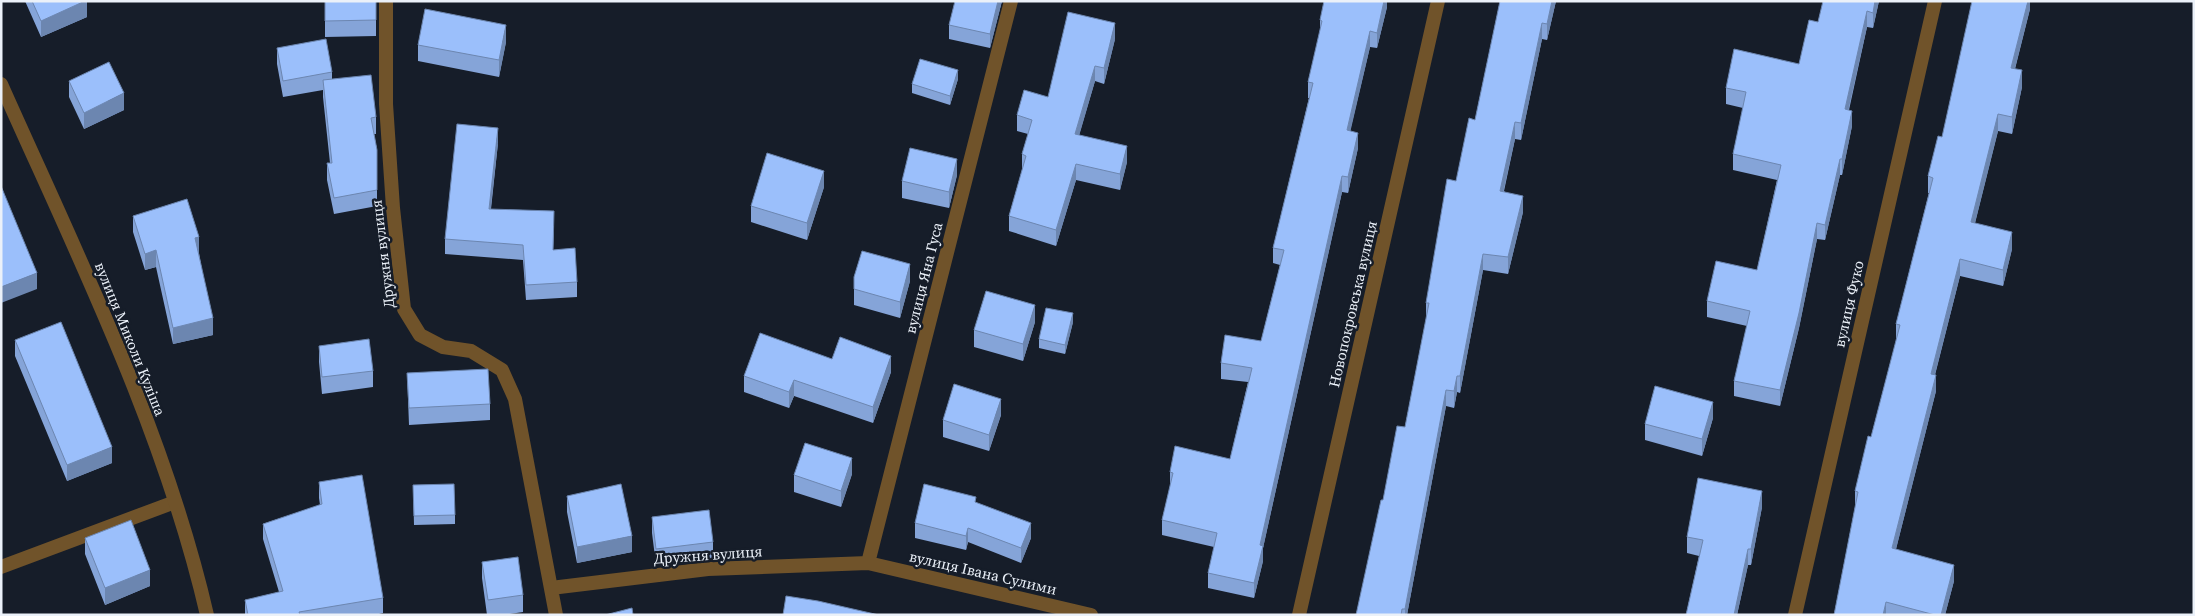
<svg xmlns="http://www.w3.org/2000/svg" width="2195" height="616" viewBox="0 0 2195 616" font-family="'Source Serif 4',serif">
	<style>
		.lines { fill: none; stroke-linecap: round; stroke-linejoin: round }
		.service { stroke: #70532a; stroke-width: 14 }
		.minor { stroke: #70532a; stroke-width: 14 }
		.wall { fill: #85a4d8 }
		.shaded-wall { fill: #6c86b0 }
		.building { fill: #9bbffb; stroke: #6c86b0 }
		.labels { text-anchor: middle; stroke-width: 5; stroke-linejoin: round; paint-order: stroke }
		.street-label { font-size: 15px; fill: #ebf1f9; stroke: #161d29 }
	</style>
	<rect width="100%" height="100%" fill="#161d29"/>
	<g class="lines">
		<path class="service" d="M1,567L175,502"/>
		<path class="minor" d="M386,1V104L393,208L404,309L420,335L443,347L471,351L502,370L515,399L556,615
			M1,84C78,257 164,429 207,615
			M868,563L1011,1
			M551,588L708,569L868,563L1091,615
			M1299,615L1438,1
			M1795,615L1935,1"/>
	</g>
	<path class="wall" d="M25,1H87V17L41,37Z
		M325,1H376V36L325,37Z
		M1002,1L990,48L949,39V25Z
		M1387,1V7L1377,48L1370,47L1350,131L1358,148L1348,193L1342,192L1263,548V561L1254,598L1208,588V573L1214,547L1162,535V520L1170,487V472L1230,459L1248,382L1221,379V363L1261,341L1280,265L1273,263V248L1309,98H1308V82L1320,33V20Z
		M1500,1H1556L1547,40L1542,39L1521,140L1515,139L1504,191L1523,212L1508,274L1483,270L1460,393L1457,392L1454,408L1446,406L1407,615H1356L1383,500L1405,427L1426,319V303L1456,181L1475,120Z
		M1879,1L1873,28L1867,27L1849,110L1852,126L1842,175H1840L1825,240L1817,239L1799,328L1780,406L1734,396V381L1747,326L1707,317V301L1757,270L1777,180L1733,170V154L1743,108L1726,104V88L1799,64L1818,22Z
		M2030,1V9L2015,69L2022,87L2012,134L1998,131L1975,223L2012,249L2003,286L1960,276L1935,375L1936,391L1896,549L1954,581L1945,615H1834L1855,507V491L1871,437L1896,341V324L1929,193H1928V176L1942,137Z
		M1115,39L1104,84L1095,81L1079,135L1127,162L1120,190L1076,180L1056,246L1009,231V216L1022,170V154L1028,134L1017,131V115L1048,97Z
		M506,42L499,77L418,61V45Z
		M277,48L332,72V79L376,117V134H374L377,150V206L334,214L327,180V163H330L323,97V90L283,97L277,64Z
		M958,79L950,105L912,93V84Z
		M69,81L124,110L84,129L69,97Z
		M498,143L491,209L554,226L553,250L577,282V297L526,300L523,260L445,254V239Z
		M957,175L949,208L902,198V181Z
		M824,187L807,240L751,222V206Z
		M133,216L199,253L213,335L173,344L156,267L145,270L133,232Z
		M854,277L910,281L900,318L854,305Z
		M1035,322L1023,361L974,347V330Z
		M1073,322L1065,354L1039,348V339Z
		M15,340L112,463L67,481L15,356Z
		M319,346L373,371V387L322,394L319,362Z
		M891,372L873,423L794,396L789,408L744,392V376Z
		M407,373L490,404V420L409,425Z
		M1001,415L989,451L943,437V420Z
		M1713,418L1702,456L1645,440V424Z
		M852,474L841,507L794,492V475Z
		M319,482L383,598V613L375,615H245V600L279,592L263,539V524L320,505L319,498Z
		M413,485L455,515V524L414,525Z
		M567,496L632,552L577,563L567,512Z
		M976,503L1031,538L1021,563L968,542L966,550L915,538V523Z
		M1762,507L1751,565H1748L1737,615H1686L1699,556L1687,553V537Z
		M652,517L713,542V558L656,565L652,533Z
		M85,538L150,586L105,605L85,554Z
		M482,562L523,595V612L502,615H487L482,578Z"/>
	<path class="shaded-wall" d="M85,1H87V17L41,37V21Z
		M998,1H1002L990,48V34Z
		M1384,1H1387V7L1377,48V33Z
		M1552,1H1556L1547,40V24Z
		M1875,1H1879L1873,28V13Z
		M2028,1H2030V9L2011,84V68Z
		M1867,11V27L1845,125V109Z
		M1115,23V39L1104,84V68Z
		M1542,23V39L1521,140V123Z
		M506,25V42L499,77V60Z
		M1370,31V47L1347,146V130Z
		M1095,66V81L1075,150V134Z
		M958,70V79L950,105V96Z
		M2022,70V87L2012,134V117Z
		M124,93V110L84,129V113Z
		M1852,111V126L1842,175V159Z
		M1998,114V131L1971,239V222Z
		M1515,122V139L1500,207V191Z
		M498,128V143L489,224V209Z
		M1358,133V148L1348,193V177Z
		M1127,146V162L1120,190V174Z
		M957,159V175L949,208V192Z
		M1840,159V175L1825,240V225Z
		M1076,164V180L1056,246V230Z
		M824,171V187L807,240V223Z
		M1342,176V192L1263,548V561L1254,598V583L1260,545Z
		M1523,196V212L1508,274V257Z
		M1817,223V239L1799,328L1780,406V390Z
		M2012,232V249L2003,286V270Z
		M199,237V253L195,255V238Z
		M156,250V267L145,270V254Z
		M1483,254V270L1460,393V376Z
		M1960,259V276L1931,390V374Z
		M910,264V281L900,318V302Z
		M37,273V289L1,303V287Z
		M1035,305V322L1023,361V344Z
		M1073,313V322L1065,354V345Z
		M213,318V335L173,344V328Z
		M891,356V372L873,423V407Z
		M1936,375V391L1892,565V548Z
		M1457,376V392L1454,408V391Z
		M794,380V396L789,408V392Z
		M1446,390V406L1407,615H1405V609Z
		M1001,399V415L989,451V435Z
		M1713,402V418L1702,456V439Z
		M112,447V463L67,481V465Z
		M852,458V474L841,507V491Z
		M1762,491V507L1751,565V549Z
		M1031,523V538L1021,563V548Z
		M968,528V542L966,550V536Z
		M632,536V552L577,563V547Z
		M1748,549V565L1737,615H1734Z
		M1954,565V581L1945,615H1941Z
		M150,570V586L105,605V588Z
		M1886,602V615H1883Z"/>
	<path class="building" d="M32,1H85L41,21Z
		M325,1H376V20L325,21Z
		M955,1H998L990,34L949,25Z
		M1324,1H1384L1377,33L1370,31L1347,130L1358,133L1348,177L1342,176L1260,545L1263,546L1254,583L1208,573L1217,533L1162,520L1173,473L1170,472L1175,446L1230,459L1252,368L1221,363L1225,335L1261,341L1284,250L1273,248L1313,83L1308,82L1322,21L1320,20Z
		M1500,1H1552L1547,24L1542,23L1521,123L1515,122L1500,191L1523,196L1508,257L1483,254L1460,376H1457L1454,391L1446,390L1405,609H1402L1401,615H1356L1381,500H1383L1397,426L1405,427L1429,303H1426L1447,179L1456,181L1469,118L1475,120Z
		M1823,1H1875L1873,13L1867,11L1845,109L1852,111L1842,159H1840L1825,225L1817,223L1799,313L1780,390L1734,381L1750,311L1707,301L1716,261L1757,270L1781,165L1733,154L1746,92L1726,88L1734,49L1799,64L1809,20L1818,22Z
		M1972,1H2028L2011,68L2022,70L2012,117L1998,114L1971,222L2012,232L2003,270L1960,259L1931,374L1936,375L1892,548L1954,565L1941,615H1935L1886,602L1883,615H1834L1858,492L1855,491L1868,436L1871,437L1900,325L1896,324L1933,178L1928,176L1938,136L1942,137Z
		M425,9L506,25L499,60L418,45Z
		M1068,12L1115,23L1104,68L1095,66L1075,134L1127,146L1120,174L1076,164L1056,230L1009,216L1026,156L1022,154L1032,120L1017,115L1024,90L1048,97Z
		M326,39L332,72L283,81L277,48Z
		M920,59L958,70L950,96L912,84Z
		M109,62L124,93L84,113L69,81Z
		M371,75L376,117L371,118L377,150V190L334,198L327,163H332L323,80Z
		M457,124L498,128L489,209L554,211L553,250L575,248L577,282L526,285L523,245L445,239Z
		M910,148L957,159L949,192L902,181Z
		M767,153L824,171L807,223L751,206Z
		M1,186L37,273L1,287Z
		M187,199L199,237L195,238L213,318L173,328L156,250L145,254L133,216Z
		M862,251L910,264L900,302L854,289V277Z
		M986,291L1035,305L1023,344L974,330Z
		M1046,308L1073,313L1065,345L1039,339Z
		M61,322L112,447L67,465L15,340Z
		M760,333L832,359L840,337L891,356L873,407L794,380L789,392L744,376Z
		M369,339L373,371L322,377L319,346Z
		M488,369L490,404L409,408L407,373Z
		M954,384L1001,399L989,435L943,420Z
		M1655,386L1713,402L1702,439L1645,424Z
		M805,443L852,458L841,491L794,475Z
		M362,475L383,598L299,612L300,615H248L245,600L283,591L263,524L322,504L319,482Z
		M1698,478L1762,491L1751,549H1748L1734,615H1686L1703,540L1687,537Z
		M454,484L455,515L414,516L413,485Z
		M621,484L632,536L577,547L567,496Z
		M924,484L976,497L975,502L1031,523L1021,548L968,528L966,536L915,523Z
		M709,510L713,542L656,549L652,517Z
		M131,520L150,570L105,588L85,538Z
		M518,557L523,595L488,600L482,562Z
		M786,596L818,601L879,615H783Z
		M632,608L633,615H605Z"/>
	<g class="labels">
		<g class="street-label">
			<text transform="translate(383 254) rotate(-97)" y="5">Дружня вулиця</text>
			<text transform="translate(924 278) rotate(-76)" y="5">вулиця Яна Гуса</text>
			<text transform="translate(1353 304) rotate(-77)" y="5">Новопокровська вулиця</text>
			<text transform="translate(1849 304) rotate(-77)" y="5">вулиця Фуко</text>
			<text transform="translate(130 339) rotate(68)" y="5">вулиця Миколи Куліша</text>
			<text transform="translate(708 555) rotate(-4)" y="5">Дружня вулиця</text>
			<text transform="translate(983 573) rotate(13)" y="5">вулиця Івана Сулими</text>
		</g>
	</g>
	<rect width="2195" height="616" fill="none" stroke="#ebf1f9" stroke-width="5"/>
</svg>
